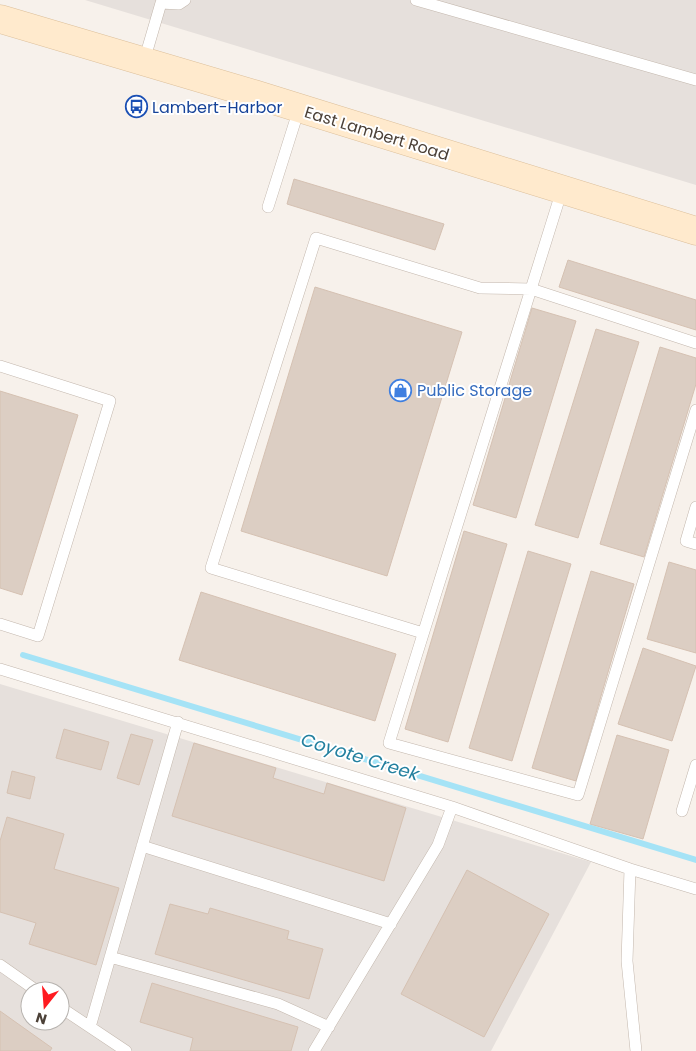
<svg xmlns="http://www.w3.org/2000/svg" width="696" height="1051" viewBox="0 0 696 1051" font-family="Poppins,sans-serif">
	<style>
		.industrial { fill: #e6e0dc; fill-rule: evenodd }
		.lines { fill: none; stroke-linecap: round; stroke-linejoin: round }
		.stream { stroke: #a5e3f6; stroke-width: 6 }
		.building { fill: #dccec3; stroke: #d5c1b2 }
		.lane-casing { stroke: #c3b7ad; stroke-width: 12 }
		.secondary-casing { stroke: #dcbf9a; stroke-width: 29 }
		.lane { stroke: #fff; stroke-width: 11 }
		.secondary { stroke: #ffeacd; stroke-width: 28 }
		.labels { text-anchor: middle; stroke-width: 4; stroke-linejoin: round; paint-order: stroke }
		.transit-label { font-size: 16px; fill: #164399; stroke: #fff; text-anchor: start }
		.street-label { font-size: 16px; fill: #4c4138; stroke: #fff }
		.shop-label { font-size: 16px; fill: #366cbe; stroke: #fff; text-anchor: start }
		.water-label { font-size: 18px; font-style: italic; fill: #23809f; stroke: #fff }
	</style>
	<rect width="100%" height="100%" fill="#f7f1eb"/>
	<path class="industrial" d="M85,0H696V185Z
		M0,684L591,862L491,1051H0ZM30,991H60V1021H30Z"/>
	<g class="lines">
		<path class="stream" d="M23,655L696,860"/>
	</g>
	<path class="building" d="M294,179L444,224L435,250L287,204Z
		M568,260L696,300V330L559,287Z
		M315,287L462,332L387,576L241,531Z
		M532,308L576,321L516,518L473,505Z
		M596,329L639,342L578,538L535,525Z
		M660,347L696,358V384L644,557L600,544Z
		M0,391L78,415L22,595L0,588Z
		M464,531L507,544L448,742L405,729Z
		M528,551L571,564L512,761L469,748Z
		M669,562L696,570V653L647,639Z
		M591,571L634,584L576,781L532,768Z
		M201,592L396,654L375,721L179,660Z
		M643,648L696,666L672,741L618,724Z
		M64,729L109,742L101,770L56,758Z
		M131,734L153,740L139,785L117,778Z
		M617,735L669,750L643,839L590,824Z
		M194,743L276,768L273,778L324,794L327,783L406,808L384,881L172,816Z
		M12,771L35,777L30,799L7,793Z
		M7,817L64,834L54,869L119,888L96,965L29,944L36,923L0,912V841Z
		M467,870L549,914L484,1037L401,994Z
		M170,904L208,914L210,908L289,931L287,939L323,949L309,999L155,954Z
		M152,983L298,1027L291,1051H190L193,1038L140,1022Z
		M0,1011L52,1048L50,1051H0Z"/>
	<g class="lines">
		<defs>
			<path id="lane" d="M416,0L696,80
				M144,61L161,3L179,4L185,0
				M562,190L389,743L578,795L696,410
				M268,207L299,109
				M0,366L110,401L38,636L0,624
				M696,507L686,541L696,544
				M423,633L211,568L316,238L480,288L531,289L696,343
				M0,669L452,807L438,845L314,1051
				M452,807L630,869L696,889
				M682,811L696,765
				M142,846L391,924
				M630,869L627,961L636,1051
				M110,957L278,1004L329,1027
				M0,965L37,991
				M60,1007L126,1051
				M90,1027L178,722"/>
			<path id="secondary" d="M0,19L254,94L696,231"/>
		</defs>
		<use href="#lane" class="lane-casing"/>
		<use href="#secondary" class="secondary-casing"/>
		<use href="#lane" class="lane"/>
		<use href="#secondary" class="secondary"/>
	</g>
	<defs>
		<symbol id="bus-ring" viewBox="-11 -11 22 22"><circle r="9.5" fill="#fff" stroke="#1a4fb4" stroke-width="1.5"/><path d="M-5-6H5V4H4V6H2V4H-2V6H-4V4H-5ZM-3.5-4V0h7V-4ZM-3.5 1.2v1.5H-2V1.2ZM2 1.2v1.5H3.5V1.2Z" fill="#1a4fb4"/></symbol>
		<symbol id="shop-ring" viewBox="-11 -11 22 22"><circle r="9.5" fill="#fff" stroke="#3f7fe0" stroke-width="1.5"/><path d="M-5-2.5h2.3a2.7 3.5 0 0 1 5.4 0H5L5.5 6h-11ZM-1.5-2.5h3a1.5 2.3 0 0 0-3 0Z" fill="#3f7fe0"/></symbol>
	</defs>
	<g fill-rule="evenodd">
		<use href="#bus-ring" x="124" y="94" width="25" height="25"/>
		<use href="#shop-ring" x="388" y="378" width="25" height="25"/>
	</g>
	<g class="labels">
		<g class="transit-label">
			<text x="152" y="113">Lambert-Harbor</text>
		</g>
		<g class="street-label">
			<text transform="translate(377 133) rotate(17)" y="6">East Lambert Road</text>
		</g>
		<g class="shop-label">
			<text x="417" y="396">Public Storage</text>
		</g>
		<g class="water-label">
			<text transform="translate(360 757) rotate(17)" y="6">Coyote Creek</text>
		</g>
	</g>
	<g transform="translate(45 1006) rotate(197)"><circle r="24" fill="#ffffff" stroke="#b7b3af"/>
	<path d="M0-4L9 19L0 12L-9 19Z" fill="#ff1a20"/>
	<text y="-8" font-size="14" font-weight="bold" text-anchor="middle" fill="#4c4138">N</text>
	</g>
</svg>
